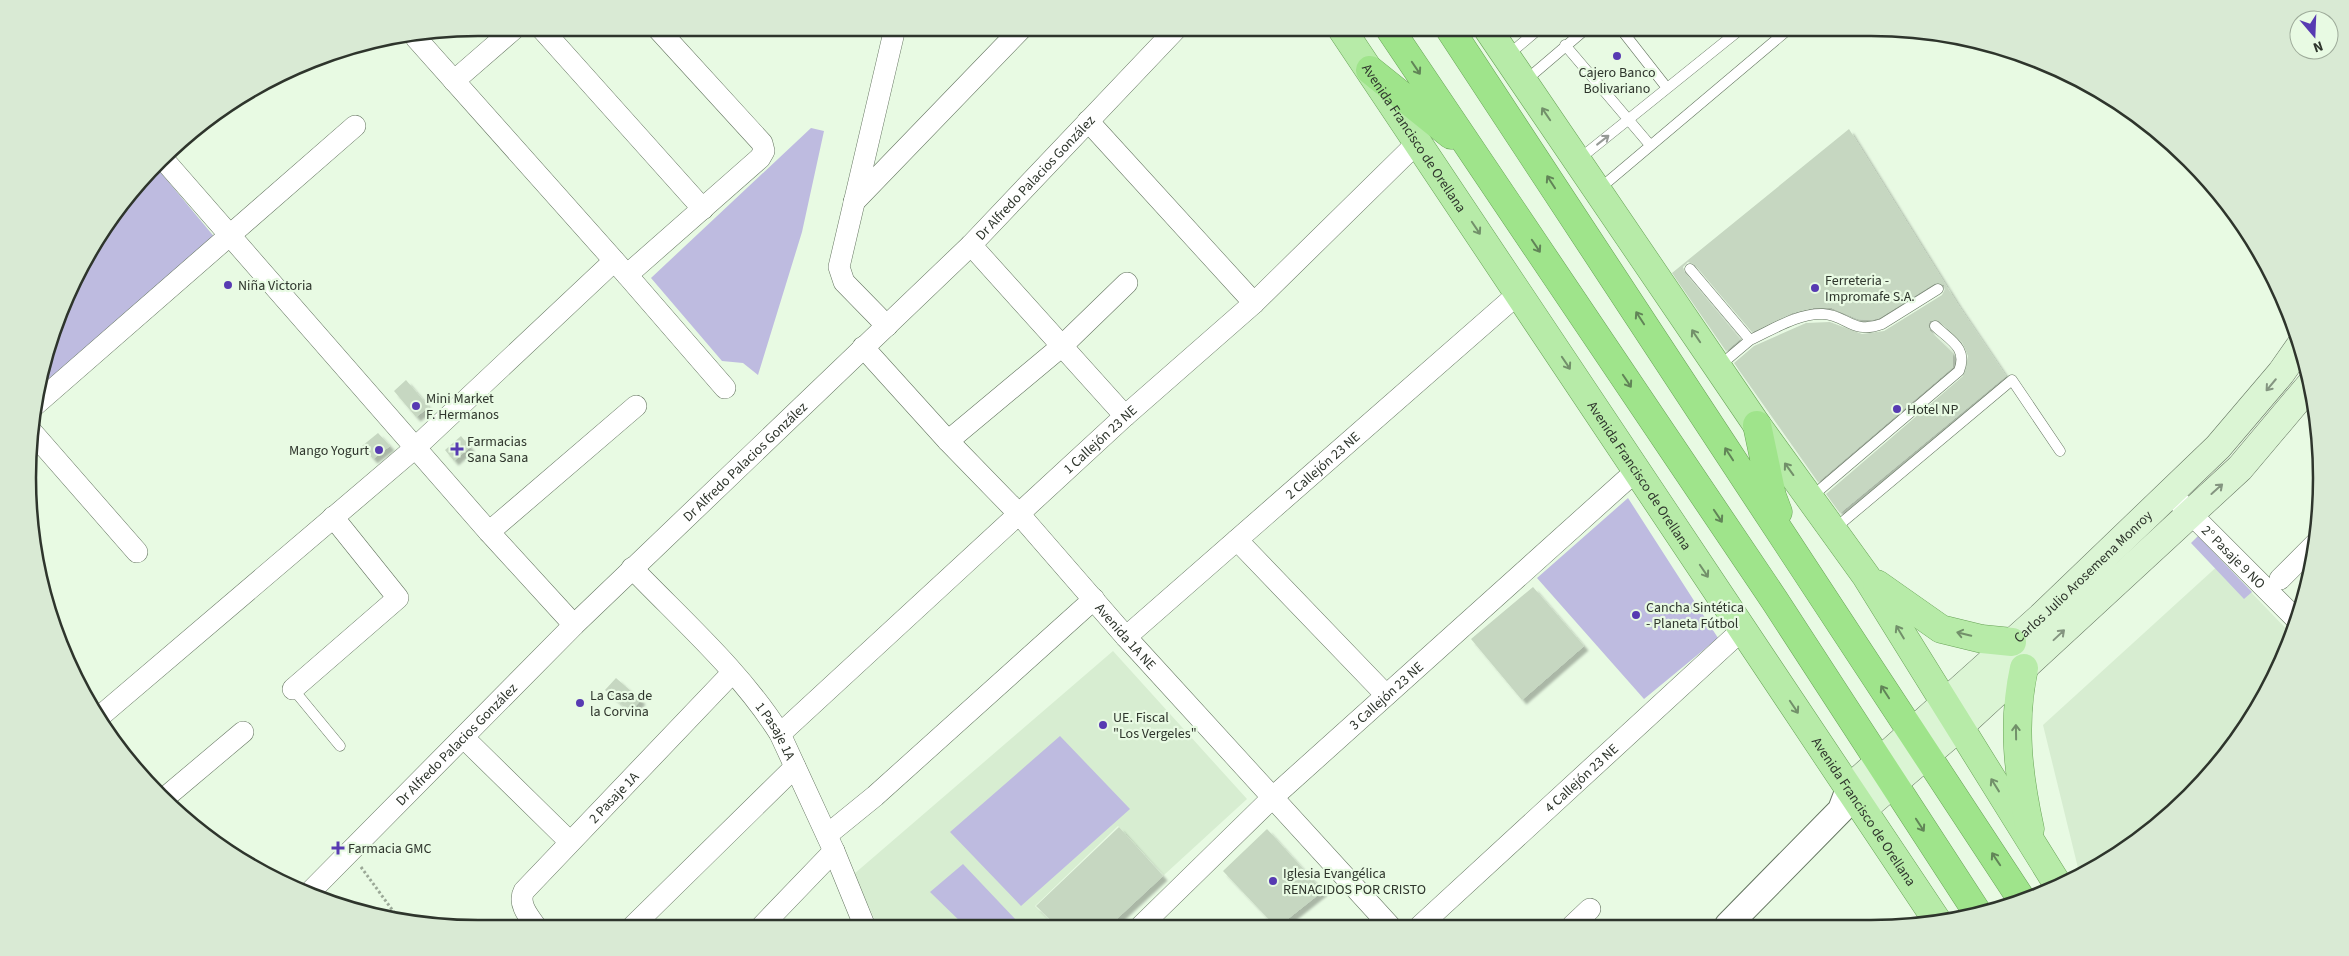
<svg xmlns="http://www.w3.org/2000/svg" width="2349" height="956" viewBox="0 0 2349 956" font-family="'Source Sans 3',sans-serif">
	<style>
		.built { fill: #d7edd1 }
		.green { fill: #bebbe0 }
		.building { fill: #c6d7c1; filter: url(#shadow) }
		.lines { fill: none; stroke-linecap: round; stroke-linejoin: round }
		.service-casing { stroke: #657561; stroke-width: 11 }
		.minor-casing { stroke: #657561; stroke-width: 22 }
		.tertiary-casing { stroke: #657561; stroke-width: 28 }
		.secondary-casing { stroke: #657561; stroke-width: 29 }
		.primary-casing { stroke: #68a357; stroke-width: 29 }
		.trunk-casing { stroke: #68a357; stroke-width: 29 }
		.path { stroke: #9ba897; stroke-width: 3; stroke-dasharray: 2.5 2.5; stroke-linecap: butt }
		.service { stroke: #fff; stroke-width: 10 }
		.minor { stroke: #fff; stroke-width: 21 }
		.tertiary { stroke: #fff; stroke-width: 26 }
		.secondary { stroke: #dbf5d4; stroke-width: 28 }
		.primary { stroke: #b7eba8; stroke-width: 28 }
		.trunk { stroke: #9fe48b; stroke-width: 28 }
		.oneway { stroke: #618457 }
		.oneway2 { stroke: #72906a }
		.oneway3 { stroke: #969a96 }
		.oneway4 { stroke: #849580 }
		.poi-dot { fill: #573ab2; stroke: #e8fae3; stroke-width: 2 }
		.labels { text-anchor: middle; stroke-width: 4.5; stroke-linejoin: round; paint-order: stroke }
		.poi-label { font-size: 14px; fill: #2e352c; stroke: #e8fae3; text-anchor: start }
		.street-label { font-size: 14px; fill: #2e352c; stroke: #e8fae3 }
		.rim { fill: none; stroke: #2e352c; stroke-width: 2.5 }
	</style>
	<defs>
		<filter id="shadow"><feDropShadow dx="4.5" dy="4.5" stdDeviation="1" flood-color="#0004"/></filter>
	</defs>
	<rect width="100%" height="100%" fill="#e8fae3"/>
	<path class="built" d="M2222,562L2292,635L2246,728L2168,817L2079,872L2043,725Z
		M1113,651L1247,799L1164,875L1118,826L1035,906L1056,927H878L854,874Z"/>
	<path class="green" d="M811,128L824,131L802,232L758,375L743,363L722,361L651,278Z
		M157,168L221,245L36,401L52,333L88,253Z
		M1628,498L1718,638L1644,699L1537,578Z
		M2198,536L2252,592L2244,599L2191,543Z
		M1060,736L1130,809L1021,906L950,832Z
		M963,864L1017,921L1010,927H966L930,892Z"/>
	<path class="building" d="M1849,129L1957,303L2006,376L1840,513L1826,494L1963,376L1968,356L1962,342L1939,321H1930L1928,325L1930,331L1953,353V367L1818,482L1734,363L1754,346L1806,323L1830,322L1862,334L1884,331L1942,295L1945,289L1944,285L1935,283L1879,318L1871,320L1858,319L1832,308H1813L1792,313L1752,332L1695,265L1688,262L1683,267L1685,273L1740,339L1726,351L1672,273Z
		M406,380L429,407L416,417L394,391Z
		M378,433L390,446L373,459L362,446Z
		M461,436L470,447L454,461L445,450Z
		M1533,587L1584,646L1522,700L1471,639Z
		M616,678L641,700L630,712L605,690Z
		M1119,827L1163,876L1108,927H1058L1036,906Z
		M1267,829L1323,891L1279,926H1275L1223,871Z"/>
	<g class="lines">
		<defs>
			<path id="service" d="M1620,28L1667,88
				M1565,45L1650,145
				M1507,56L1540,28
				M1525,81L1587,28
				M1578,160L1742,28
				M1598,190L1790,28
				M1690,269L1750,340L1718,367
				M1750,340C1772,330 1798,313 1823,314C1847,315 1852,335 1882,324L1938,289
				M1810,498L1959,371C1968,348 1951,341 1935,326
				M1833,530L2012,380L2060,451
				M293,689L340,746"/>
			<g id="minor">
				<path d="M541,28L703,209"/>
				<path d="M416,38L627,275L725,388"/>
				<path d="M454,81L515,28"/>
				<path d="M1088,121L1254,303"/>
				<path d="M164,160L489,532L574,625"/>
				<path d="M854,202L1022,28"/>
				<path d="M971,245L1125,416"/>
				<path d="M627,275L760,158L764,151L762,143L657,28"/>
				<path d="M887,326L844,282L839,267L895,28"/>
				<path id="s1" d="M863,347L948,441L1020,515L1126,637L1390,926"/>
				<path d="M34,406L355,126"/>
				<path d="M32,432L137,552"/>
				<path d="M948,441L1062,346L1127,283"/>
				<path id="s2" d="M2180,503L2298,621"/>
				<path d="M489,532L636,406"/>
				<path d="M1237,540L1386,695"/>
				<path id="s3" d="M632,568C683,621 741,672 780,734L834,851L865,927"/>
				<path d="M2280,579L2316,543"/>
				<path id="s4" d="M1126,637L1519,293"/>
				<path d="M293,689L398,598L333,517"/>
				<path d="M98,718L415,448L614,261"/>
				<path id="s5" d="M780,734L1125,416L1254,303L1418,142"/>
				<path d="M464,738L569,841"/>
				<path d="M167,796L243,732"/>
				<path d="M827,835L875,796L1094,599"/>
				<path id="s6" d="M310,892L574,625L971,245L1177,28"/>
				<path id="s7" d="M1420,926L1743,629"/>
				<path d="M1572,926L1590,909"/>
				<path id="s8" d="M1140,927L1272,798L1637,470"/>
				<path id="s9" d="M537,928C530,918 517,904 524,891L732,673"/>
				<path d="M631,928L795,767"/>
				<path d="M760,928L834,851"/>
			</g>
			<path id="tertiary" d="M1728,925L1841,810L1849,789"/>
			<g id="secondary">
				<path id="s10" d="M1849,789L2041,617L2218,447L2281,373L2300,346"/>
				<path d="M1863,809L1959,727L2240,468L2310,385"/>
			</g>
			<g id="primary">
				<path id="s11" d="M1341,28L1938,922"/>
				<path d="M1487,28L1757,425L1866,576L2058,885"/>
				<path d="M1877,584L1941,629L1982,639L2012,642"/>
				<path d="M2024,668C2012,723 2018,774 2030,829"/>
			</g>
			<path id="trunk" d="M1389,28L1775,601L1977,912
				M1449,28L2022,900
				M1370,70L1451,135
				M1757,425L1772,496L1778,512"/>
		</defs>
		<use href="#service" class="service-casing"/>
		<use href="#minor" class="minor-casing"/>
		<use href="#tertiary" class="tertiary-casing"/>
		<use href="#secondary" class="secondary-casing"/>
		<use href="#primary" class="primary-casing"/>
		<use href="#trunk" class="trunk-casing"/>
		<path class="path" d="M361,867L396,915"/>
		<use href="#service" class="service"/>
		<use href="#minor" class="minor"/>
		<use href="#tertiary" class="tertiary"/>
		<use href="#secondary" class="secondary"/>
		<use href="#primary" class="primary"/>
		<use href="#trunk" class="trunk"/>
	</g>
	<defs><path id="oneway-shaft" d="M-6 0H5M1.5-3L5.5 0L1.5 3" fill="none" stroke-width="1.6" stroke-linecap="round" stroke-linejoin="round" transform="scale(1.25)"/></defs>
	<g class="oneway">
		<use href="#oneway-shaft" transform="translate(1416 68) rotate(56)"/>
		<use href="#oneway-shaft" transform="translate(1551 182) rotate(-123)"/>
		<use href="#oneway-shaft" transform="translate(1536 246) rotate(56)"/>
		<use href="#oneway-shaft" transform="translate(1640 318) rotate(-123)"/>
		<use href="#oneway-shaft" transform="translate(1627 381) rotate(56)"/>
		<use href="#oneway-shaft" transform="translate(1729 454) rotate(-123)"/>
		<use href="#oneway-shaft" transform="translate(1718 516) rotate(56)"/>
		<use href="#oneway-shaft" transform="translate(1885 692) rotate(-123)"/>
		<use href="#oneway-shaft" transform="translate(1920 825) rotate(57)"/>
		<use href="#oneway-shaft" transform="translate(1996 859) rotate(-124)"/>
	</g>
	<g class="oneway2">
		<use href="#oneway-shaft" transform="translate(1546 114) rotate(-124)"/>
		<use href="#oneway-shaft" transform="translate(1476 228) rotate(56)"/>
		<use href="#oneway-shaft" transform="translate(1696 336) rotate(-124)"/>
		<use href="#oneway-shaft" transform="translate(1566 363) rotate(56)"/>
		<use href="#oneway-shaft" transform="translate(1789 469) rotate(-126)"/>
		<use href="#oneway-shaft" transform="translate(1704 571) rotate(56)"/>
		<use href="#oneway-shaft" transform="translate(1900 632) rotate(-121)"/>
		<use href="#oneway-shaft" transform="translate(1964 634) rotate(-166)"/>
		<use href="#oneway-shaft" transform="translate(1794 707) rotate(56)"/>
		<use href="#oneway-shaft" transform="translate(2016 732) rotate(-91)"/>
		<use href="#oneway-shaft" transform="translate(1995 785) rotate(-122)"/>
	</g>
	<use class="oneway3" href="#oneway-shaft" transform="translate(1603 140) rotate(-38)"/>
	<g class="oneway4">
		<use href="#oneway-shaft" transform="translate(2271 385) rotate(130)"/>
		<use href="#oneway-shaft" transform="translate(2217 489) rotate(-42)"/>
		<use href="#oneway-shaft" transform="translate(2059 635) rotate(-43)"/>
	</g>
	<g class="poi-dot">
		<circle cx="1617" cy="56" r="5"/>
		<circle cx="228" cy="285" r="5"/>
		<circle cx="1815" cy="288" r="5"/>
		<circle cx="416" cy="406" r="5"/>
		<circle cx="1897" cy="409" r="5"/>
		<path d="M454.5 441.5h5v5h5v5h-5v5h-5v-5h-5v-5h5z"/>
		<circle cx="379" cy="450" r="5"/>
		<circle cx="1636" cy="615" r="5"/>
		<circle cx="580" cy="703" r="5"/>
		<circle cx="1103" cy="725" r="5"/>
		<path d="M335.5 840.5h5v5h5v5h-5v5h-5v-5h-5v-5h5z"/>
		<circle cx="1273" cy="881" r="5"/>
	</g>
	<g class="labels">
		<g class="poi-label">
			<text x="1617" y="77" text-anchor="middle">Cajero Banco<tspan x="1617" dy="16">Bolivariano</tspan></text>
			<text x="1825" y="285">Ferreteria -<tspan x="1825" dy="16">Impromafe S.A.</tspan></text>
			<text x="238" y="290">Niña Victoria</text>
			<text x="426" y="403">Mini Market<tspan x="426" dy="16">F. Hermanos</tspan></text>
			<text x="1907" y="414">Hotel NP</text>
			<text x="467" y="446">Farmacias<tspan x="467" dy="16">Sana Sana</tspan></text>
			<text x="369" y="455" text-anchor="end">Mango Yogurt</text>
			<text x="1646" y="612">Cancha Sintética<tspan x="1646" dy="16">- Planeta Fútbol</tspan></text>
			<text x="590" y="700">La Casa de<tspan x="590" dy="16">la Corvina</tspan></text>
			<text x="1113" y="722">UE. Fiscal<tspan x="1113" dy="16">"Los Vergeles"</tspan></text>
			<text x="348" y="853">Farmacia GMC</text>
			<text x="1283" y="878">Iglesia Evangélica<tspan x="1283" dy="16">RENACIDOS POR CRISTO</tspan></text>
		</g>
		<g class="street-label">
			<text dy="5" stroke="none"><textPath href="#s11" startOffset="132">Avenida Francisco de Orellana</textPath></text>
			<text dy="5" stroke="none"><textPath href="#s6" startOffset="1018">Dr Alfredo Palacios González</textPath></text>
			<text dy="5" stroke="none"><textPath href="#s5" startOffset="435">1 Callejón 23 NE</textPath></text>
			<text dy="5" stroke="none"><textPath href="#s6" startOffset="612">Dr Alfredo Palacios González</textPath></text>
			<text dy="5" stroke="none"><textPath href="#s4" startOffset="261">2 Callejón 23 NE</textPath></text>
			<text dy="5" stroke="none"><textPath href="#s11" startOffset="538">Avenida Francisco de Orellana</textPath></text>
			<text dy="5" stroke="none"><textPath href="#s2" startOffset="76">2° Pasaje 9 NO</textPath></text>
			<text dy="5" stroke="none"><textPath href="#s10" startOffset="316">Carlos Julio Arosemena Monroy</textPath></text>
			<text dy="5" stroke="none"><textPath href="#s1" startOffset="391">Avenida 1A NE</textPath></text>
			<text dy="5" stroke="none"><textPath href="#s8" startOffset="338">3 Callejón 23 NE</textPath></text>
			<text dy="5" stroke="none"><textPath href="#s3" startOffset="218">1 Pasaje 1A</textPath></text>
			<text dy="5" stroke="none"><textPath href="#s6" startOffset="208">Dr Alfredo Palacios González</textPath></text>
			<text dy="5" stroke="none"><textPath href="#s7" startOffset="219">4 Callejón 23 NE</textPath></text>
			<text dy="5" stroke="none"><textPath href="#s9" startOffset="171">2 Pasaje 1A</textPath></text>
			<text dy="5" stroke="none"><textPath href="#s11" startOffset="942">Avenida Francisco de Orellana</textPath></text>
		</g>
	</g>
	<path d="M0 0H2349V956H0ZM478 36H1871A442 442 0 0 1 2313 478V478A442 442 0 0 1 1871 920H478A442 442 0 0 1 36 478V478A442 442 0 0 1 478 36Z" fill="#d9ead4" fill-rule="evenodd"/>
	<path class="rim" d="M478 36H1871A442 442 0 0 1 2313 478V478A442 442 0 0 1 1871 920H478A442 442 0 0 1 36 478V478A442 442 0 0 1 478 36Z"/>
	<g transform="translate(2314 35) rotate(161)"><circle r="24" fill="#e8fae3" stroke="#9eab9a"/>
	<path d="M0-4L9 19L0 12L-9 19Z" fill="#573ab2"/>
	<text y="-8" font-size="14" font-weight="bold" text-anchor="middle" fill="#2e352c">N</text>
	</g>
</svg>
